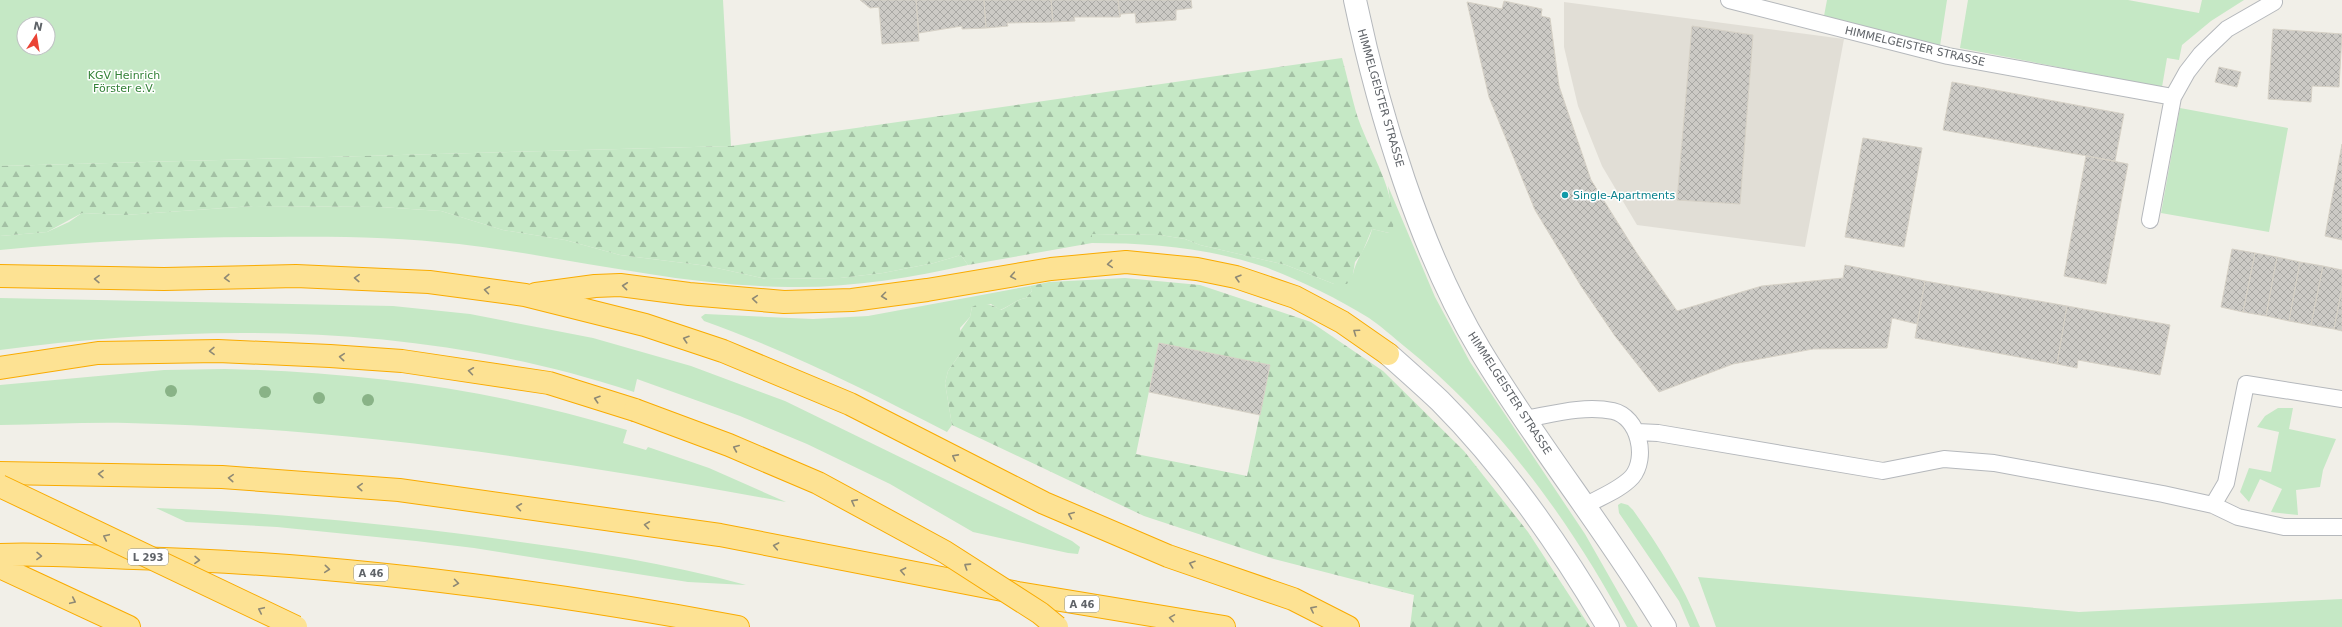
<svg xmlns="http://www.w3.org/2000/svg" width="2342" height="627" viewBox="0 0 2342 627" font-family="'DejaVu Sans',sans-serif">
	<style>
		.education { fill: #e1ded6 }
		.green { fill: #c5e8c5; fill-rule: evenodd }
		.forest { fill: url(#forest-firs); fill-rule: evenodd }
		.building { fill: url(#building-cross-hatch); stroke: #d6d1c6 }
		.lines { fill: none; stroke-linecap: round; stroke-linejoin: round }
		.lane-casing { stroke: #b5b8bc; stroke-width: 18 }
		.street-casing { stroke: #b5b8bc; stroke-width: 24 }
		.secondary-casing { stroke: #b6babf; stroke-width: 24 }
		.highway-casing { stroke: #f9ab00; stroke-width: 24 }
		.lane { stroke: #fff; stroke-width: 16 }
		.street { stroke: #fff; stroke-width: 22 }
		.secondary { stroke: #fff; stroke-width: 22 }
		.highway { stroke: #fde293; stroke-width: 22 }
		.highway-bridge-casing { stroke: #f9ab00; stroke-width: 24; stroke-linecap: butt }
		.highway-bridge { stroke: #fde293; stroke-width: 22 }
		.tree { fill: #89b387 }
		.oneway { stroke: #8e8975 }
		.culture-dot { fill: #0f9aa8; stroke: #fff; stroke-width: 1.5 }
		.labels { text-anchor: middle; stroke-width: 3; stroke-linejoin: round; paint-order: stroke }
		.shield { fill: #fff; stroke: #8f9295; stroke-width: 1 }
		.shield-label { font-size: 10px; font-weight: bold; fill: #5f6368 }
		.street-label { font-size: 11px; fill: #5f6368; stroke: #fff }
		.park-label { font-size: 11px; fill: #348238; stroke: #fff }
		.culture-label { font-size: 11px; fill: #0d838f; stroke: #fff; text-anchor: start }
	</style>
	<defs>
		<pattern id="forest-firs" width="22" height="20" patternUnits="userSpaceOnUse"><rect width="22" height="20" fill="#c5e8c5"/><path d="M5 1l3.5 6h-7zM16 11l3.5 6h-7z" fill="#a3c0a4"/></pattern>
		<pattern id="building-cross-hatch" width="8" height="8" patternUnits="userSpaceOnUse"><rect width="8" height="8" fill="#cccac5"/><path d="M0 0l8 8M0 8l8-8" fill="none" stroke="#a9a8a4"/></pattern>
	</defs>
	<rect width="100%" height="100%" fill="#f1efe8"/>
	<path class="education" d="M1564,2L1844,39L1805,247L1637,225L1602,166L1578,106L1564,47Z"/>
	<path class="green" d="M0,0H723L731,146L0,166ZM24,24H48V48H24Z
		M1827,0H1947L1940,46L1824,16Z
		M1968,0H2128L2199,13L2202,0H2244L2211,21L2182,45L2179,60L2167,58L2162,87L1960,48Z
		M2180,108L2288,128L2269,232L2161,213Z
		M1388,186L1435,297L1470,362L1585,534L1638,627H1627C1572,523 1497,420 1404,346C1393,337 1381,326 1369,318C1337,298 1300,280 1265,267C1209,248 1151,243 1092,243V234L1160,235L1185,239L1200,245L1286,265L1334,284L1353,274C1356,258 1368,246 1372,229L1389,233L1391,208Z
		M253,206L380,207L441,211L503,230L565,240L620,255L708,266L766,279L840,278L883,273L934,263L961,255L968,265C909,278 850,288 789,287C678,286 569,257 459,244C396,237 332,236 269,237C179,237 90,241 0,250V236L47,232L69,222L82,213L125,215Z
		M1030,286L1032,291L1026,298C1017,299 1010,306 1000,310L991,304L972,307L970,317L960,328L962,351L948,371L945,383L952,425L947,432C868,391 788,351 704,321L701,317L705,314L813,319L868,316Z
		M0,298L393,306L470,314L593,338L691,366L785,401L1072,541L1080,547L1078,554L1068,553L973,532L890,484L807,444L740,416L637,379L634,392C430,324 211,322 0,350Z
		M225,369C362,372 496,390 627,430L623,443L646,450L648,447L709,468L786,502C568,461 349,428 127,423C85,422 42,425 0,425V385L164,370Z
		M2278,408H2293L2289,429L2336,439L2323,470L2320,487L2296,490L2298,515L2271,512L2282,489L2260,479L2249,502L2240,492L2249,468L2271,472L2279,432L2257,427L2265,416Z
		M1621,503L1628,505L1633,510C1659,546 1683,585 1700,627H1690L1679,601L1619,513L1618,505Z
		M156,508C267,512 375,523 485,537C573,549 660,561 746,585L688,582L474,548L416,541L277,527L186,522Z
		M1698,577L2079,612L2342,599V627H1716Z"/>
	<path class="forest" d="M1342,58C1347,76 1351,94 1356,112C1368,151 1396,187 1393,230L1389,233L1372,229L1362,253L1355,262L1353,274L1347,284H1334L1286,265L1200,245L1185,239L1160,235L1092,234V243L968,265L961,255L934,263L883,273L840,278L766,279L708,266L620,255L565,240L503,230L441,211L380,207L253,206L125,215L82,213L47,232L0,236V166L731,146Z
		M1125,278L1200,285L1311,322L1383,371L1464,451L1528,532L1590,627H1410L1414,595L1274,559L1144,516L952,425L945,383L948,371L962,351L956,337L970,317L972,307C983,301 991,304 1001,310C1010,306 1017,299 1026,298L1032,291L1030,286L1049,282ZM1159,343L1270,365L1247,476L1136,454Z"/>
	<path class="building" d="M860,0H916L919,41L882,44L879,7L870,8Z
		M916,0H984L986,28L962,29V26L919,33Z
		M984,0H1051L1053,22L1007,23L1008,26L986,28Z
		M1051,0H1118L1120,17H1074L1075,21L1053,22Z
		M1118,0H1191L1192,8L1176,10V20L1136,23L1135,13L1121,14L1120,17Z
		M1504,1L1542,9L1541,16L1550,18L1559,86L1591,180L1636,252L1677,311L1762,286L1843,278L1845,265L1925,281L1917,324L1892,318L1887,348L1813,349L1733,364L1659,392L1615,336L1581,286L1535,210L1489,97L1467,2L1502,9Z
		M1692,26L1753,35L1740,204L1677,200Z
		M2273,29L2342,34L2339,87L2312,86L2311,102L2268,99Z
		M2219,67L2241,72L2237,87L2215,82Z
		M1952,82L2124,114L2115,161L1943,130Z
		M1863,138L1922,148L1904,247L1845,237Z
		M2342,144V240L2325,236Z
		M2086,156L2128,164L2106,284L2064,276Z
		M2232,249L2255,253L2243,312L2221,307Z
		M2255,253L2277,257L2266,316L2243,312Z
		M2277,257L2300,262L2289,321L2266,316Z
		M2300,262L2323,266L2311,325L2289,321Z
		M2323,266L2342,270V288L2334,329L2311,325Z
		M1925,281L2067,306L2057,364L1915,338Z
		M2342,288V331L2334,329Z
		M2067,306L2170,325L2160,375L2078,360L2077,368L2057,364Z
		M1159,343L1270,365L1260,415L1149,392Z"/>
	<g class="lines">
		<defs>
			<path id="lane" d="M1729,0L1948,56L2173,97
				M2150,220L2173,97L2187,72L2201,54L2227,29L2274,2
				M1525,419C1553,414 1584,405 1613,411C1639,417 1648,458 1632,477C1620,490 1600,497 1585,506
				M1637,432L1658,433L1883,471L1944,459L1994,463L2163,494L2213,505L2238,517L2284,527H2342
				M2213,505L2226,483L2246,384L2342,399"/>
			<path id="street" d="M1355,0C1379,114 1420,250 1480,350C1537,445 1608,532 1665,627"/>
			<path id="secondary" d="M1388,354C1405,369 1423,385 1440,401C1504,465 1562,549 1608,627"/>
			<path id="highway" d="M0,276L164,279L296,276L429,282L525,295L645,325L723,351L850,404L1044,503L1168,556L1293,599L1348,627
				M536,294L595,286L620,285L689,294L784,302L852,300L927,290L1051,269L1126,262L1197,269L1236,277L1295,297L1342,322L1388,354
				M0,368L98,353L218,351L330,356L402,361L549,383L635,410
				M0,473L222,477L399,490L720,535L1018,593L1224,627
				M0,555C44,553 90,557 134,558C337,563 539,590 738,627
				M0,567L129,627"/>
		</defs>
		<use href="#lane" class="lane-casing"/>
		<use href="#street" class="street-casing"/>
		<use href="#secondary" class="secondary-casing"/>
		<use href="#highway" class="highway-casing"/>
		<use href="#lane" class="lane"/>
		<use href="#street" class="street"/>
		<use href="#secondary" class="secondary"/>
		<use href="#highway" class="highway"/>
		<defs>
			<path id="highway-bridge" d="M635,410L729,445L818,483L945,552L1040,613L1057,627
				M0,486L296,627"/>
		</defs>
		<use href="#highway-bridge" class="highway-bridge-casing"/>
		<use href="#highway-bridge" class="highway-bridge"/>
	</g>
	<g class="tree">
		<circle cx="171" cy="391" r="6"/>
		<circle cx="265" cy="392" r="6"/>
		<circle cx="319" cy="398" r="6"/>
		<circle cx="368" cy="400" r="6"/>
	</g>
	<defs><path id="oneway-chevron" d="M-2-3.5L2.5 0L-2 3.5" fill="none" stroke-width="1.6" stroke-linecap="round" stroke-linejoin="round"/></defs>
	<g class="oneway">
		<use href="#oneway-chevron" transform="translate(1110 264) rotate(175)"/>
		<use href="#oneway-chevron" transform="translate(1013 276) rotate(170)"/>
		<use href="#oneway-chevron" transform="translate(227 278) rotate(178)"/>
		<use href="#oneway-chevron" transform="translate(357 278) rotate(-177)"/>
		<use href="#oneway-chevron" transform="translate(1238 278) rotate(-164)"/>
		<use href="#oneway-chevron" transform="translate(97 279) rotate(-179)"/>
		<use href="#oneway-chevron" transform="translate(625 286) rotate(-174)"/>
		<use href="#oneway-chevron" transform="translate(487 290) rotate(-172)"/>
		<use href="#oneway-chevron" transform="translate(884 296) rotate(173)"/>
		<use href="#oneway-chevron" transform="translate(755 299) rotate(-175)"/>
		<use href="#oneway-chevron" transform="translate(1356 332) rotate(-145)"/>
		<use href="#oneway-chevron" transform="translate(686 339) rotate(-162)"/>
		<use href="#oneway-chevron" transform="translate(212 351) rotate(179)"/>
		<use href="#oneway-chevron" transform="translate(342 357) rotate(-175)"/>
		<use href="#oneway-chevron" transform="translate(471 371) rotate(-172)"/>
		<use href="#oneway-chevron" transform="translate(597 399) rotate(-162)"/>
		<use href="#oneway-chevron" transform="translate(736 448) rotate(-157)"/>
		<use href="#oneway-chevron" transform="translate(955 457) rotate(-152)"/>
		<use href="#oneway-chevron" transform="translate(101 474) rotate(-179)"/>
		<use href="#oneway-chevron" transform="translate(231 478) rotate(-176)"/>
		<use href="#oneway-chevron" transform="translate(360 487) rotate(-176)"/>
		<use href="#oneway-chevron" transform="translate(854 502) rotate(-152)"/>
		<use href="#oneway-chevron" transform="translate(519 507) rotate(-172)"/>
		<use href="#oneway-chevron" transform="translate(1071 515) rotate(-157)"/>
		<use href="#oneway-chevron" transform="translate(647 525) rotate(-172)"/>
		<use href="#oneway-chevron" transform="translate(106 537) rotate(-155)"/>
		<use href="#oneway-chevron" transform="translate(776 546) rotate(-169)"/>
		<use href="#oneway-chevron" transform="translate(39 556) rotate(1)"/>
		<use href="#oneway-chevron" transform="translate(197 560) rotate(1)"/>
		<use href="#oneway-chevron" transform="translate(1192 564) rotate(-161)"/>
		<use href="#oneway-chevron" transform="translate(967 566) rotate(-147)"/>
		<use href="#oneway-chevron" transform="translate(327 569) rotate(5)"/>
		<use href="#oneway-chevron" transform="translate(903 571) rotate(-169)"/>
		<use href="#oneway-chevron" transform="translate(456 583) rotate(8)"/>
		<use href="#oneway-chevron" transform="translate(73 601) rotate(25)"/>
		<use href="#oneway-chevron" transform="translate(1313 609) rotate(-153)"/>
		<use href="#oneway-chevron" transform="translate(261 610) rotate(-155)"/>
		<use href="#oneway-chevron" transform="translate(1172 618) rotate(-171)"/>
	</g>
	<circle class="culture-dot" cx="1565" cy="195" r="4"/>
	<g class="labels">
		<g class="shield">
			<rect x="128" y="549" width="40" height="16" rx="3"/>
			<rect x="354" y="565" width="34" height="16" rx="3"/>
			<rect x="1065" y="596" width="34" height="16" rx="3"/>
		</g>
		<g class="shield-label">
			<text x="148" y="561">L 293</text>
			<text x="371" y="577">A 46</text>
			<text x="1082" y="608">A 46</text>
		</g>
		<g class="street-label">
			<text transform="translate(1915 46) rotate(13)" y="4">HIMMELGEISTER STRASSE</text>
			<text transform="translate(1381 98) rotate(74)" y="4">HIMMELGEISTER STRASSE</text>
			<text transform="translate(1510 393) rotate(57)" y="4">HIMMELGEISTER STRASSE</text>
		</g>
		<g class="park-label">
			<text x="124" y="79">KGV Heinrich<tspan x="124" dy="13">Förster e.V.</tspan></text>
		</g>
		<g class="culture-label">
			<text x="1573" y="199">Single-Apartments</text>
		</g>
	</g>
	<g transform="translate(36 36) rotate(12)"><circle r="19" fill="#ffffff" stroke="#bfc1c3"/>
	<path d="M0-3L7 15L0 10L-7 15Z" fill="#ea4335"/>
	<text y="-6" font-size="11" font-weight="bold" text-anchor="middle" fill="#5f6368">N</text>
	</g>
</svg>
